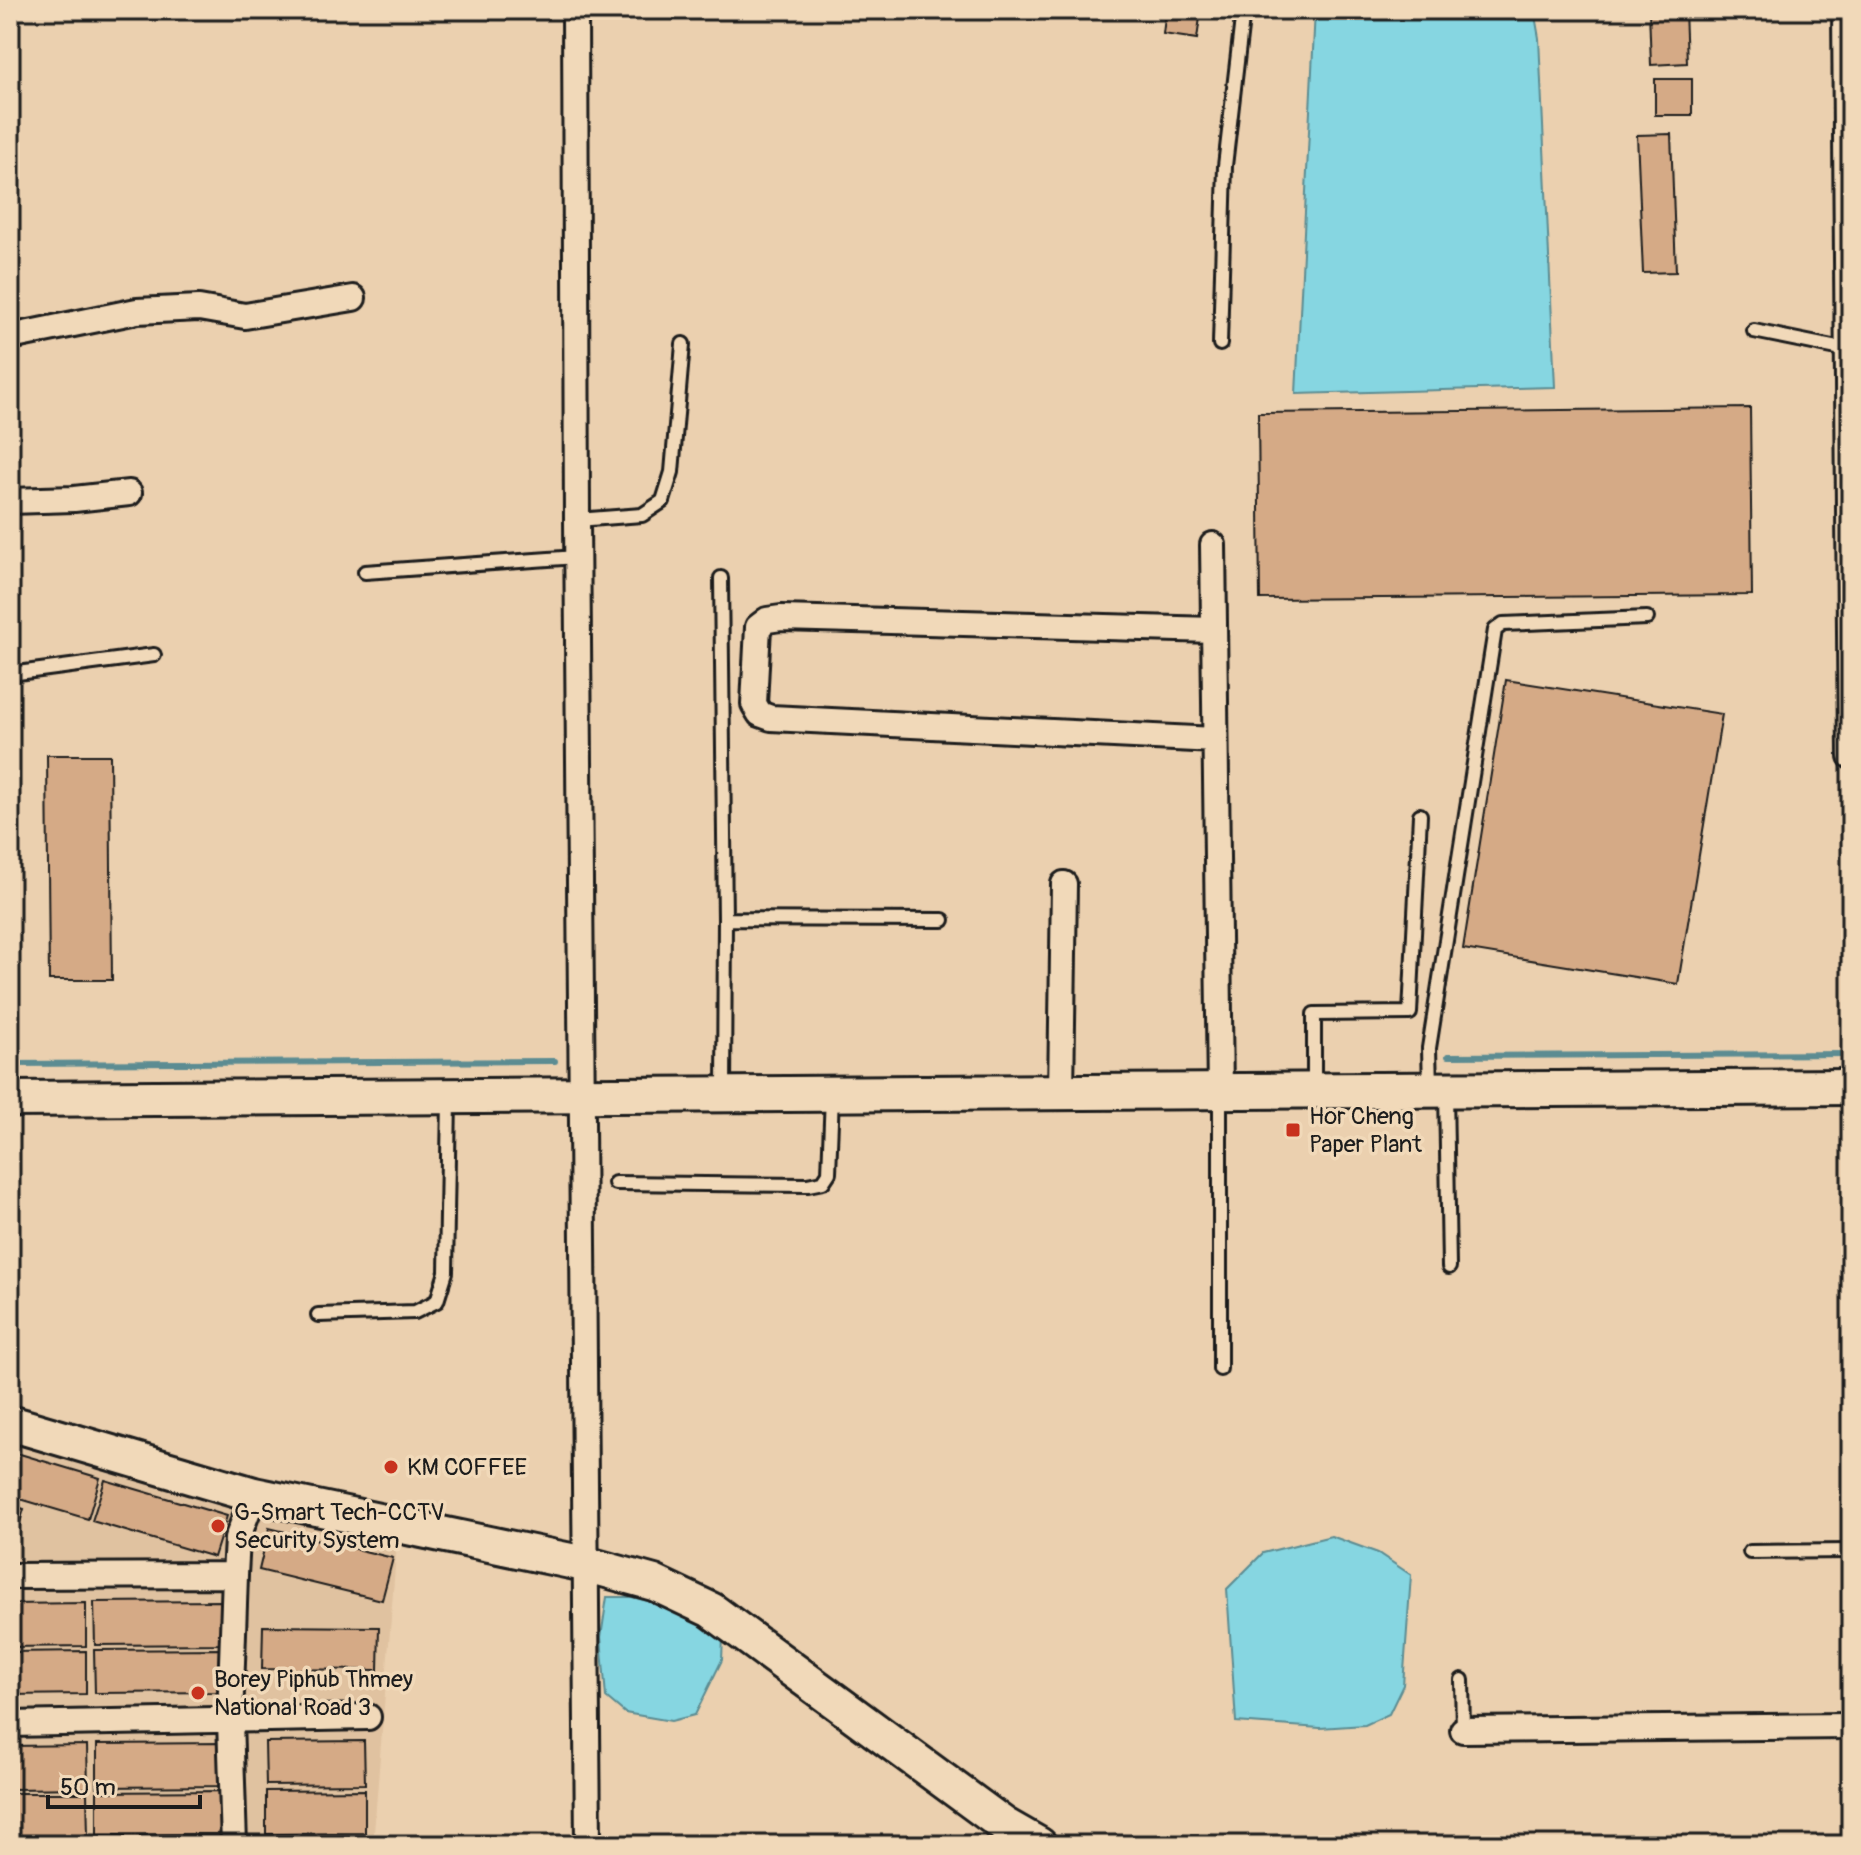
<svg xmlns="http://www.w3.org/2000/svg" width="1861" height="1855" viewBox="0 0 1861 1855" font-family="Pangolin,sans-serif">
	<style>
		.built { fill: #e0c2a0 }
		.water { fill: #86d6e1; stroke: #5c8c92; stroke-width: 2 }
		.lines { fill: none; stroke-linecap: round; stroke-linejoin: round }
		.stream { stroke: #5c8c92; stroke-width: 6 }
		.building { fill: #d5aa86; stroke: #1c1c1c; stroke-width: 2 }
		.lane-casing { stroke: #1c1c1c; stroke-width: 18 }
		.street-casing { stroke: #1c1c1c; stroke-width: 30 }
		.secondary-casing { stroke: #1c1c1c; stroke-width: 40 }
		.lane { stroke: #f1d9b9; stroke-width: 12 }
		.street { stroke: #f1d9b9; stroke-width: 24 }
		.secondary { stroke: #f1d9b9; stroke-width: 34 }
		.poi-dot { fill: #c8321e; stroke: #f1d9b9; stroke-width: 3 }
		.labels { text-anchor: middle; stroke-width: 7; stroke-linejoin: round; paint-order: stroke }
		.poi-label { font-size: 24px; fill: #1c1c1c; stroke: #f1d9b9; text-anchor: start }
	</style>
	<rect width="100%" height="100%" fill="#ebd0af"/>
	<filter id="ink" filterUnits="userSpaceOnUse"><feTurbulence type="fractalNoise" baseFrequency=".0125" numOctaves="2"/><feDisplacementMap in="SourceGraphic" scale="16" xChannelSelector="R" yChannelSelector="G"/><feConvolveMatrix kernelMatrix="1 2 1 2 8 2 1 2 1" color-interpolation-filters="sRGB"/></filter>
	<g filter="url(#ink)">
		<path class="built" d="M10,1440L155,1485L397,1542L373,1845H10Z"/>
		<path class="water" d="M1315,10H1534L1539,38L1555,387L1296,394Z
			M1331,1536L1378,1553L1411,1575L1403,1685L1389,1714L1365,1725L1320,1728L1236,1722L1227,1589L1263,1553Z
			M607,1597H632L664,1605L723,1637L722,1660L695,1715L671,1721L625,1713L606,1697L601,1637Z"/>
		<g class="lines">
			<path class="stream" d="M1448,1056L1851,1054
				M10,1064L555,1061"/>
		</g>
		<path class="building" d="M1166,10H1201L1197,39L1163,34Z
			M1649,10H1685L1687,63L1651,65Z
			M1655,79H1692V115H1655Z
			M1671,134L1676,272L1643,273L1637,135Z
			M1750,408L1752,595L1260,599L1258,413Z
			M1506,680L1722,714L1678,984L1463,949Z
			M47,755H110L112,980H49Z
			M10,1451L100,1478L88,1519L10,1496Z
			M105,1480L227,1516L214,1557L92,1521Z
			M10,1505L24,1509L12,1550H10Z
			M269,1528L393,1558L382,1600L259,1570Z
			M222,1601L223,1644L95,1645L94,1602Z
			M86,1603V1646L10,1647V1604Z
			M263,1626L379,1627L378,1670L262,1669Z
			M222,1649L223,1692L95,1693L94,1650Z
			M86,1651V1694L10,1695V1652Z
			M364,1741L365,1784L266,1785L265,1742Z
			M224,1743L225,1786L97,1787V1744Z
			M87,1745L88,1788L10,1789V1746Z
			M365,1790V1833L266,1834V1791Z
			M224,1791L225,1834L97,1835V1792Z
			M10,1793H87L88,1836H10Z"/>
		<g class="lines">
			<defs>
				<path id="lane" d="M1754,331L1847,350
					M1220,344L1225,166L1243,10
					M577,520L642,515L663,501L672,472L683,344
					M365,572L577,557
					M721,578L725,919L724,1093
					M10,674L154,655
					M725,919L943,920
					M1314,1088V1014L1410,1013L1420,815
					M1430,1088L1429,1048L1495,630L1503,624L1647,618
					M1446,1091L1449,1267
					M615,1183L808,1185L823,1182L829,1173L832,1095
					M318,1315L415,1312L437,1301L446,1272L449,1100
					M1220,1369V1095
					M1750,1552L1851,1551
					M1462,1680L1463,1730"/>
				<path id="street" d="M575,10L577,520L588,1845
					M1845,10L1851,756
					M10,337L137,311L199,308L245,316L353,298
					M10,501L74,499L129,493
					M1213,545L1220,1092
					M1214,630L781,618L767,620L758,627L754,704L760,714L771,718L1215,740
					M1061,1093L1064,884
					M10,1576L235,1575
					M10,1724L368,1717
					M1463,1730L1851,1726
					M234,1845L230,1720L235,1575L237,1539L254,1495"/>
				<path id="secondary" d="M10,1099L1851,1087
					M10,1423L254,1495L585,1564L654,1583L711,1610L1004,1825L1039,1845"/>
			</defs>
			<use href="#lane" class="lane-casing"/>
			<use href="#street" class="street-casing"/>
			<use href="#secondary" class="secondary-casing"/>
			<use href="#lane" class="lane"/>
			<use href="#street" class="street"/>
			<use href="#secondary" class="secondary"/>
		</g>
	</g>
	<g class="poi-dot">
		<rect x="1285" y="1122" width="16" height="16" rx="4"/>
		<circle cx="391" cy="1467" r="8"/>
		<circle cx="218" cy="1526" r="8"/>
		<circle cx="198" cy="1693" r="8"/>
	</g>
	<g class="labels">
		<g class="poi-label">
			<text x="1309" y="1124">Hor Cheng<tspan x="1309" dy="28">Paper Plant</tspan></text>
			<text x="407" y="1475">KM COFFEE</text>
			<text x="234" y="1520">G-Smart Tech-CCTV<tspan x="234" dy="28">Security System</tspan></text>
			<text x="214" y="1687">Borey Piphub Thmey<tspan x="214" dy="28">National Road 3</tspan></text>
		</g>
	</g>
	<rect width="1861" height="1855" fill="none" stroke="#f1d9b9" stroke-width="40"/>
	<rect x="20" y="20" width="1821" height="1815" fill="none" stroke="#1c1c1c" stroke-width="3" filter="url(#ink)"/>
	<path d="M48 1795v12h152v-12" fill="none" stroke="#1c1c1c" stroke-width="4"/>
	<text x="60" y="1795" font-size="24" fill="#1c1c1c" stroke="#f1d9b9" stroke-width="6" paint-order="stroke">50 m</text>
</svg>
